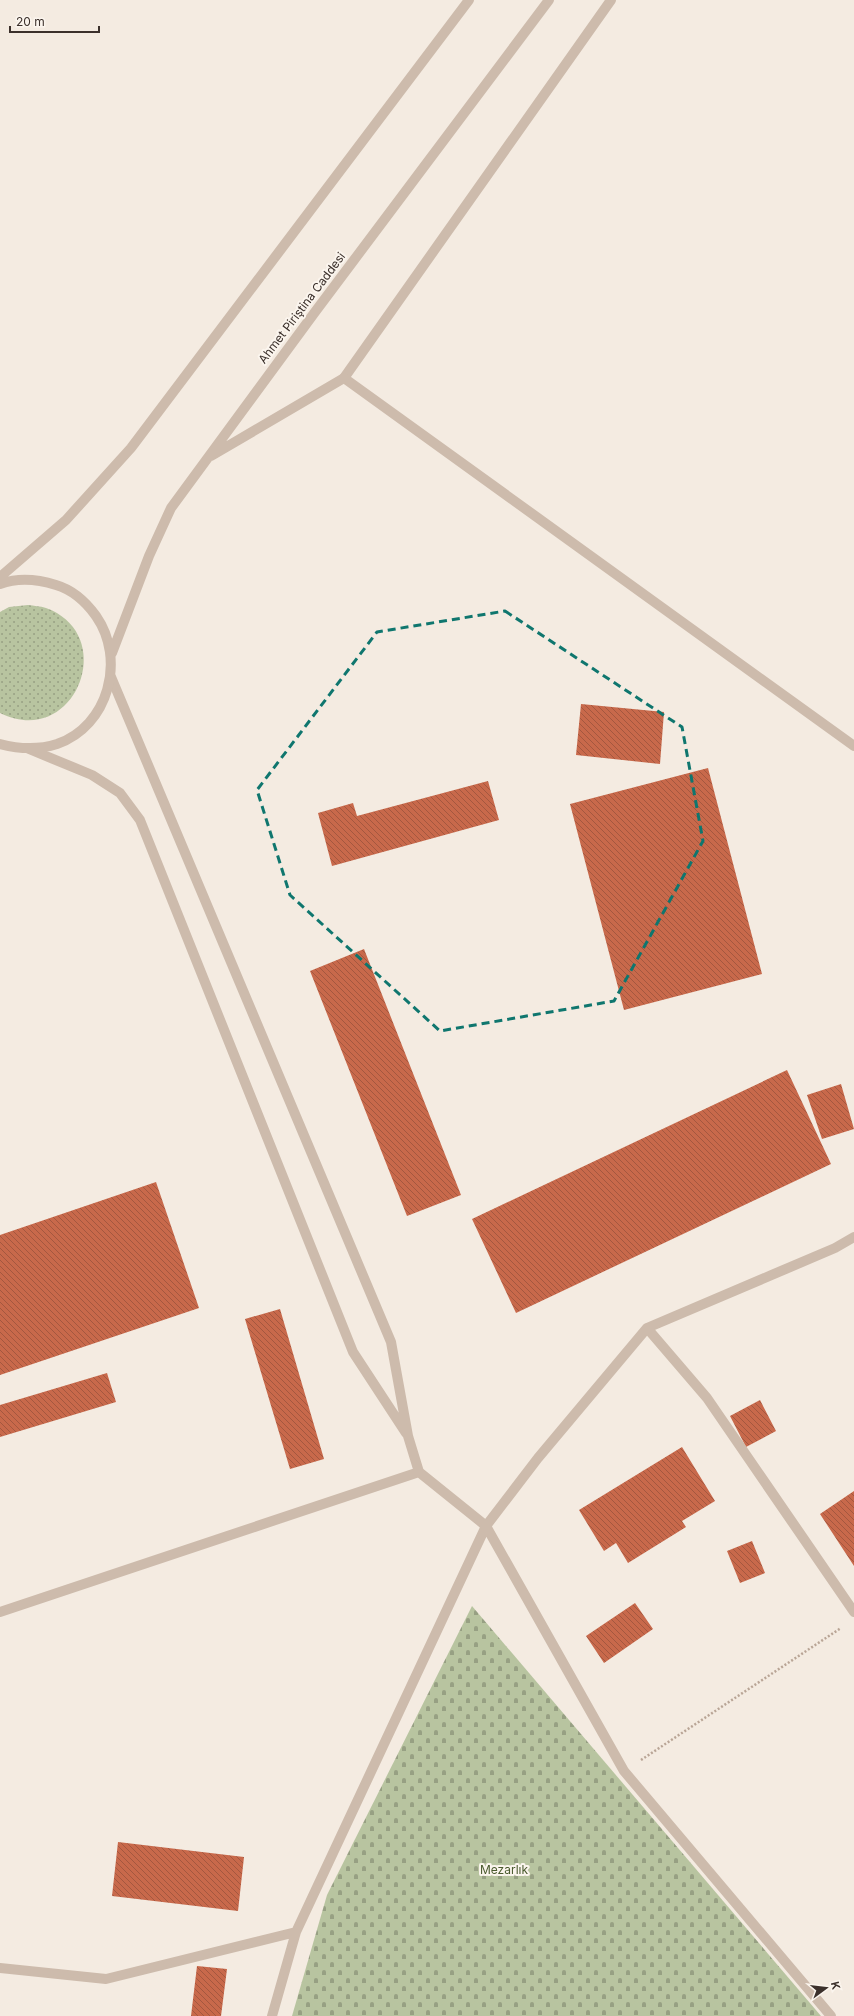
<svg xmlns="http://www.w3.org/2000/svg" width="854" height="2016" viewBox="0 0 854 2016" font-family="Inter,sans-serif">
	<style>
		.grass { fill: url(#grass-dots) }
		.cemetery { fill: url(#cemetery-stones) }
		.building { fill: url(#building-back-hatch) }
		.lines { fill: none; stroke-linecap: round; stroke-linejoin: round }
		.path { stroke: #b9a596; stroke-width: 2.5; stroke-dasharray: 2 2; stroke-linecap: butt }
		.minor { stroke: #cdbbac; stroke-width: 10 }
		.tertiary { stroke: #cdbbac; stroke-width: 10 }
		.marked { fill: none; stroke: #0f766e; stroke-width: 3; stroke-dasharray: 8 5; stroke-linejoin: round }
		.labels { text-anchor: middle; stroke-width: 4; stroke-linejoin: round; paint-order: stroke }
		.street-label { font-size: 12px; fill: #3b302b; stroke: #fbf5ee }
		.park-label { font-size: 12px; fill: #4a5a2e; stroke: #fbf5ee }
	</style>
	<defs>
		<pattern id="grass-dots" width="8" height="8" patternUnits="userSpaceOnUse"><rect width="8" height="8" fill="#b8c4a0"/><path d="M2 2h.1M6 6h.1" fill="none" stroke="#97a083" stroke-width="1.8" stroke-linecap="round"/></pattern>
		<pattern id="cemetery-stones" width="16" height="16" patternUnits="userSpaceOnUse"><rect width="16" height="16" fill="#b8c4a0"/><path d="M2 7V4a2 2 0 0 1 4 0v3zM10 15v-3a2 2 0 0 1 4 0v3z" fill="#97a083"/></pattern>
		<pattern id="building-back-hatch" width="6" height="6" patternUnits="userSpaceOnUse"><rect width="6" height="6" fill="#c8694b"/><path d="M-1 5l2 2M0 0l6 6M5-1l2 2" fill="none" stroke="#a4573f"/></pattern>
	</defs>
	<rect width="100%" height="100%" fill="#f4ebe1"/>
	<path class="grass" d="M28,605C34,606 40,606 46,608C120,635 75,750 0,713V612L9,607Z"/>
	<path class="cemetery" d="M472,1606L821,2016H292L327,1895Z"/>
	<path class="building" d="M581,704L664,712L660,764L576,755Z
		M708,768L762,974L624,1010L570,804Z
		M488,781L499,820L332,866L318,813L353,803L357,816Z
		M364,949L461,1195L407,1216L310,971Z
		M787,1070L831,1164L516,1313L472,1219Z
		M841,1084L854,1129L822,1139L807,1095Z
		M156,1182L199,1308L0,1375V1235Z
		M280,1309L324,1459L290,1469L245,1319Z
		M107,1373L116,1402L0,1437V1405Z
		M760,1400L776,1431L746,1447L730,1416Z
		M682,1447L715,1501L682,1521L686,1527L628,1563L616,1543L604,1551L579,1510Z
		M854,1491V1566L820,1514Z
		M752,1541L765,1573L740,1583L727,1551Z
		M635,1603L653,1629L604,1663L586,1636Z
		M118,1842L244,1857L238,1911L112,1896Z
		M197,1966L227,1969L221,2016H191Z"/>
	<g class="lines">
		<path class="path" d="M641,1760L841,1628"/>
		<path class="minor" d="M611,0L344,378L854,746
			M111,677L391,1342L408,1436L419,1472L486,1526L624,1771L831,2016
			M29,749L92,775L120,793L140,820L353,1352L406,1433
			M647,1328L707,1398L854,1612
			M0,1612L419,1472
			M0,1968L106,1979L296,1932
			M272,2016L296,1932L486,1526L538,1458L647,1328L835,1248L854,1237"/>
		<path class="tertiary" d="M211,456L344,378
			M0,577L66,520L131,448L469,0
			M0,584C19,577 37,579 56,585C73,590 86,602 96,616C126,659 109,726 57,744C38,750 19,749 0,744
			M112,653L149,556L171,508L315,312L549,0"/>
	</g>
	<path class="marked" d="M505,611L682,727L703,841L614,1001L440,1031L290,895L257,790L377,632Z"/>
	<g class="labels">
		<g class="street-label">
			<text transform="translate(302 308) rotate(-53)" y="4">Ahmet Piriştina Caddesi</text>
		</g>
		<g class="park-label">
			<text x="504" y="1874">Mezarlık</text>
		</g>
	</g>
	<g transform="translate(826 1988) rotate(75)" stroke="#fbf5ee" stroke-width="3" paint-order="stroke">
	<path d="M0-3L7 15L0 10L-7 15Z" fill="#3b302b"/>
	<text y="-6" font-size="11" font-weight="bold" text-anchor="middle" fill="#3b302b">K</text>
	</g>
	<path d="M10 26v6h89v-6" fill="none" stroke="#3b302b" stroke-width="2"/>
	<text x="16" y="26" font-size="12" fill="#3b302b" stroke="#fbf5ee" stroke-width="3" paint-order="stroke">20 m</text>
</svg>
